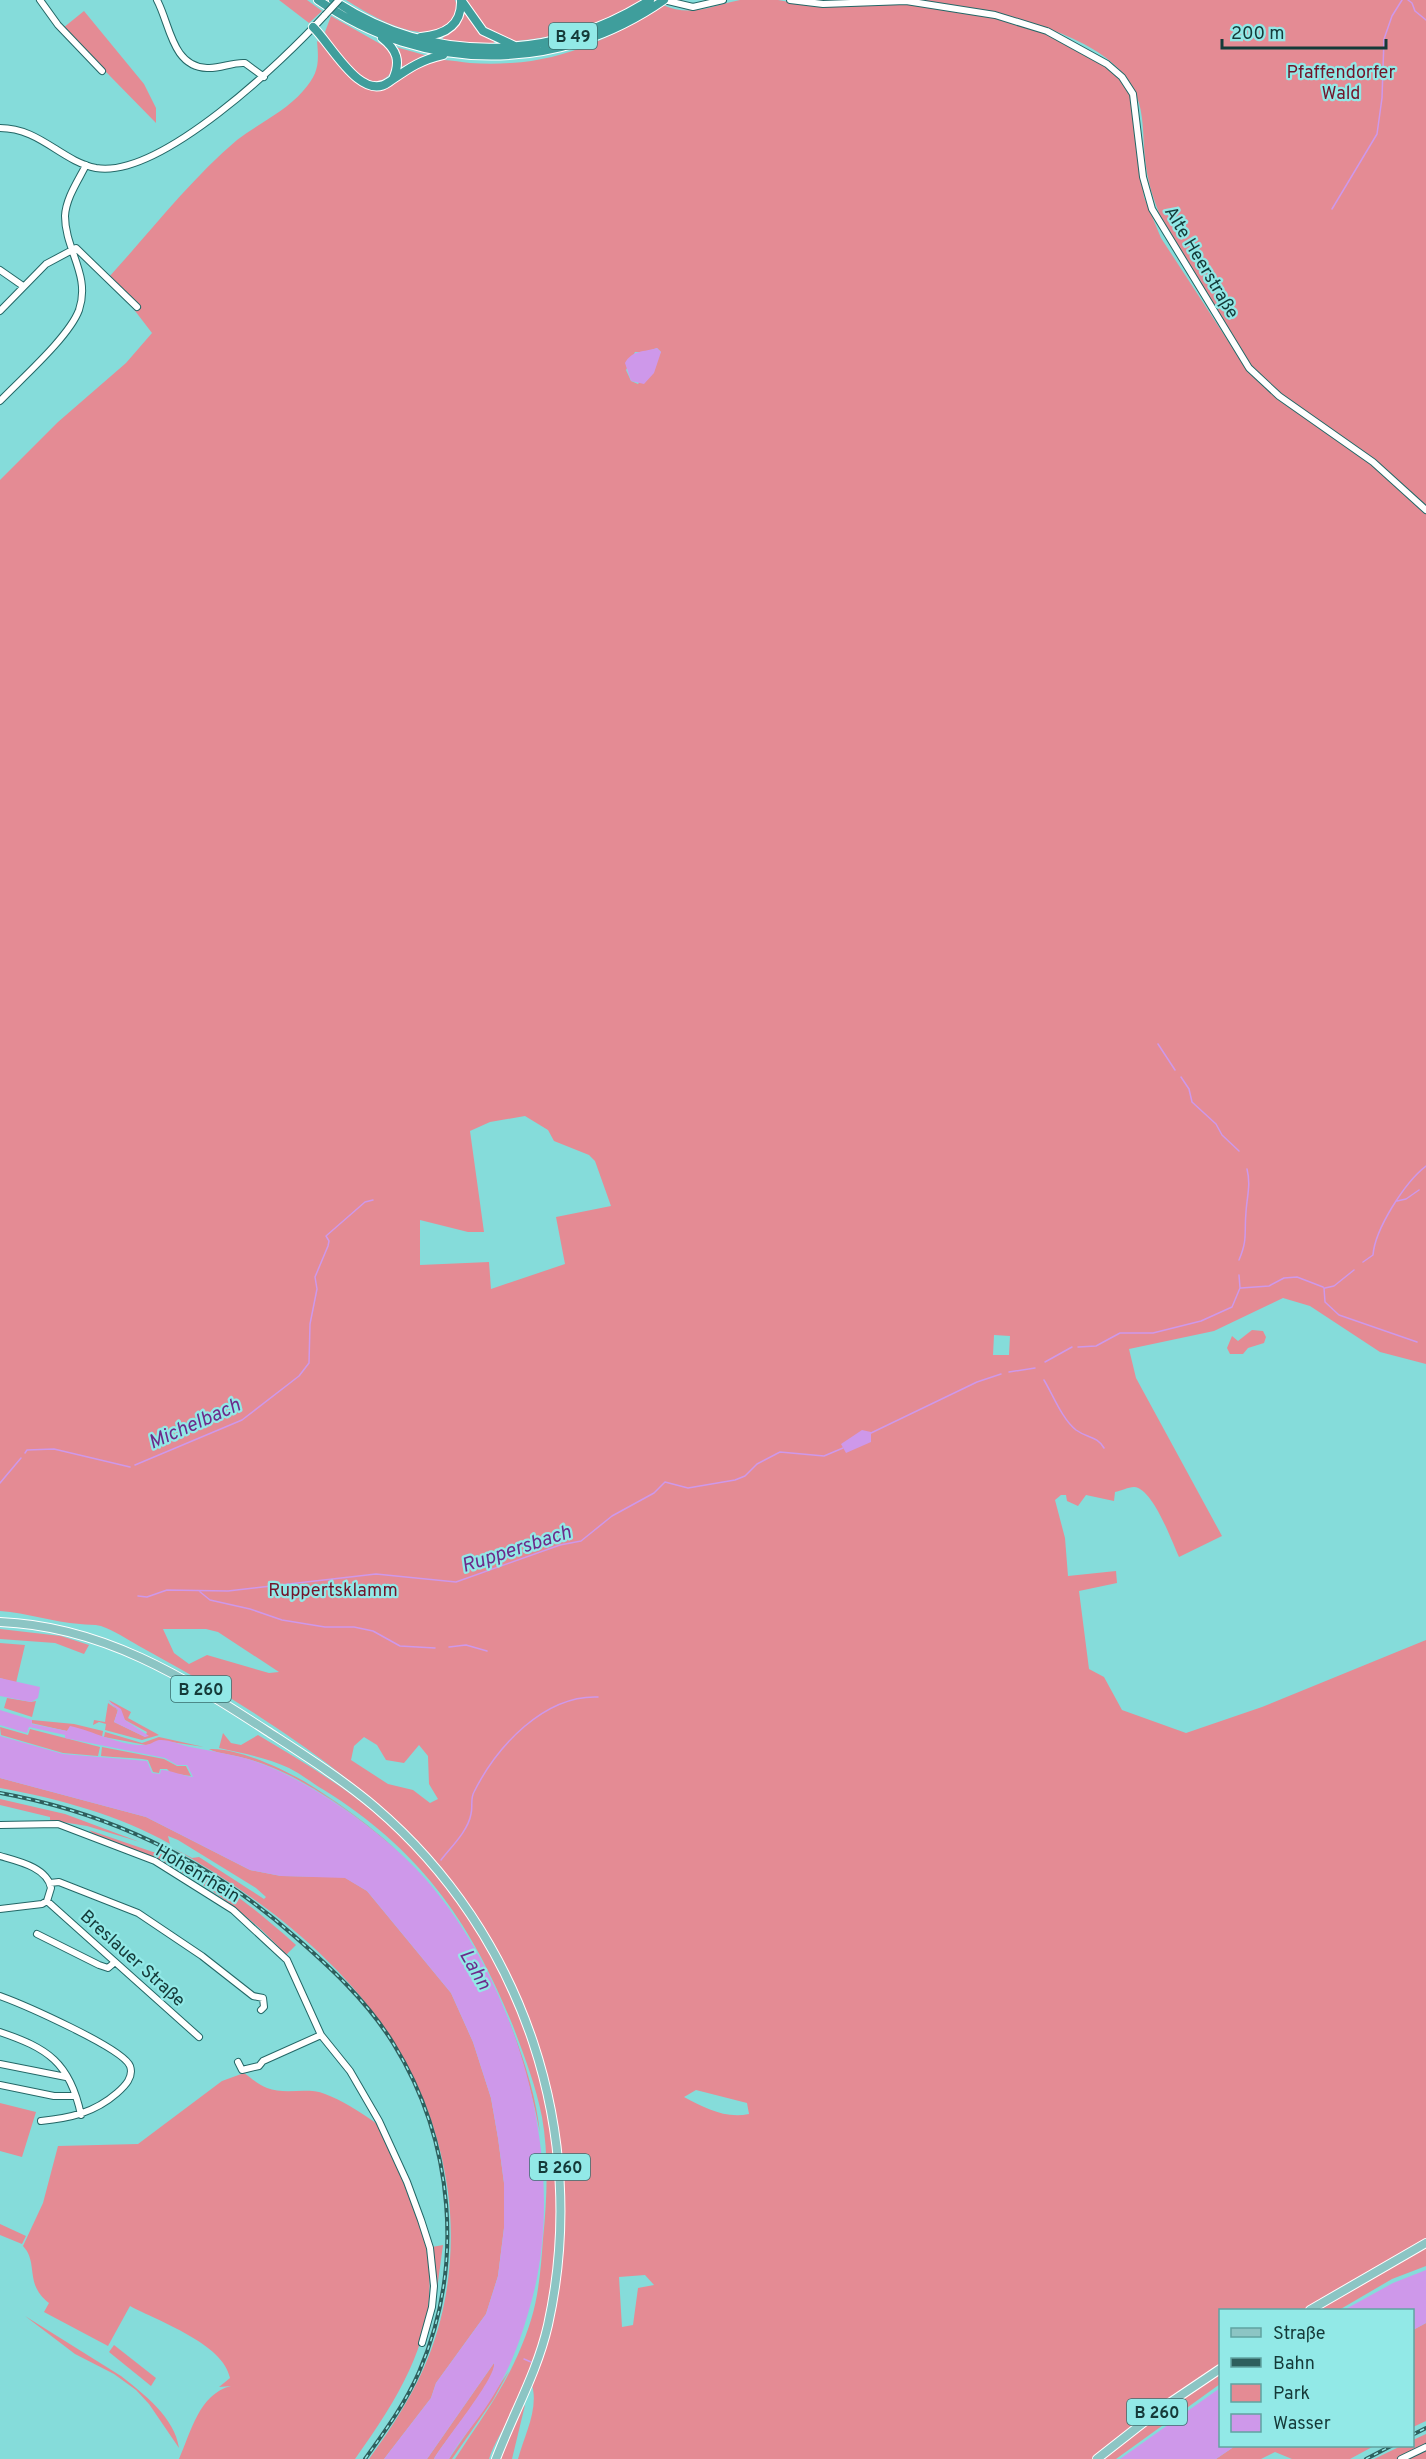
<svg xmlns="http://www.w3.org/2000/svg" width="1426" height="2459" viewBox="0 0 1426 2459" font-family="Overpass,sans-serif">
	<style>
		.green { fill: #e48b94; fill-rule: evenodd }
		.water { fill: #ce98ea }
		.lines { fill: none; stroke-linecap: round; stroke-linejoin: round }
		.stream { stroke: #ce98ea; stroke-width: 1.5 }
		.minor-casing { stroke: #236766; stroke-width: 8 }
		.major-casing { stroke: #fff; stroke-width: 10 }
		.highway-casing { stroke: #fff; stroke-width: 10 }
		.minor { stroke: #fff; stroke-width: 6 }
		.major { stroke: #8cc5c4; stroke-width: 8 }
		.highway { stroke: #3f9e9c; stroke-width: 8 }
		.rail-casing { stroke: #2e5f5d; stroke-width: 4 }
		.rail { stroke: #92e9e7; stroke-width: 1.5; stroke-dasharray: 4.5; stroke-linecap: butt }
		.minor-bridge-casing { stroke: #236766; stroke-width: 8; stroke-linecap: butt }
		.minor-bridge { stroke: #fff; stroke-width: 6 }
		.labels { text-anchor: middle; stroke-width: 4.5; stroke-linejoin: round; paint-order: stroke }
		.shield { fill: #92e9e7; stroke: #3a6e6d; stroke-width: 1.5 }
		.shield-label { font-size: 16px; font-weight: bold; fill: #153a39 }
		.park-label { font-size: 18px; fill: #72152a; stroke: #92e9e7 }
		.street-label { font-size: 18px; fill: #153a39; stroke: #92e9e7 }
		.water-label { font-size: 20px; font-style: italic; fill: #6d2b8a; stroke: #92e9e7 }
	</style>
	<rect width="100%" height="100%" fill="#85dcda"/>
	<path class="green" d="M279,0H307L322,11L309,23Z
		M346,0H455C458,8 456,15 451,22C425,49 372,16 346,0Z
		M466,0H643C606,22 558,38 515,41C489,38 479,20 466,0Z
		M740,0H778L817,7L919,4L985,15L1047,32L1106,65L1122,81L1130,95L1144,197L1161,238L1249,373L1246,357L1162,220C1153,199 1147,180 1145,158C1143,140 1144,121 1139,103C1120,30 983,10 921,0H1426V1364L1380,1352L1310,1306L1283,1298L1214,1331L1129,1349L1136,1378L1222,1536L1179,1557C1172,1542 1153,1488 1134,1487C1128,1487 1121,1491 1115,1492L1114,1501L1086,1495L1078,1506L1067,1501L1066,1495H1061L1055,1500L1065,1538L1068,1576L1116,1571L1117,1583L1079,1591L1089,1669L1104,1677L1122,1710L1186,1733L1262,1707L1426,1640V2240L1306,2310H1220V2366L1150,2413L1092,2459H518C524,2436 539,2409 532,2385C584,2250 572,2107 509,1978C487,1931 459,1886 423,1848C375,1797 319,1755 260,1717C221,1691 180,1669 139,1646C127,1639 115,1631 101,1626C94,1624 87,1625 80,1624C53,1622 27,1613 0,1611V480L58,422L126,363L152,333L109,277C150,232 190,180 237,140C259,123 285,112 303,91C319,73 319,63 317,41L324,44C336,58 350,84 369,89C385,93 413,65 434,61C445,58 459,62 470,63C484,64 498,64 511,63C566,60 619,35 663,5C690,18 714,5 740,0ZM657,348L661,352L638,384L631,381L626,370L635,352H645ZM525,1116L548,1130L554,1141L589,1155L595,1161L611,1206L556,1217L565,1264L491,1289L489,1262L420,1265V1220L468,1232H484L470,1131L490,1122ZM994,1335L1010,1336L1009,1355H993ZM163,1629H206L218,1632L279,1672L269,1673L207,1655L189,1664L174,1653ZM364,1737L377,1745L386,1760L404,1763L419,1745L428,1756L429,1784L438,1799L430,1803L413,1790L388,1784L351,1760L354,1746ZM696,2090L747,2103L749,2114C725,2119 705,2108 684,2097ZM645,2275L654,2285L638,2288L633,2325L622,2327L619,2277Z
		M463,9L479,31L494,41V45L441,41Z
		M84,11L144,84L156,108V123L63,28Z
		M331,16L391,50L395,66C374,107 337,55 325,32Z
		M396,47L428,56L401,67Z
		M1252,1330L1263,1331L1266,1337L1264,1343L1248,1348L1243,1354H1230L1227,1348L1232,1336L1238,1341Z
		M0,1629L61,1636L89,1645L84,1654L55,1643L0,1639Z
		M0,1643L25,1645L16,1683L0,1678Z
		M7,1698L31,1702L36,1701L32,1717L4,1708Z
		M109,1700L131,1712L128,1718L159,1735L142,1740L105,1730L106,1724L99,1722L93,1725L94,1720L105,1722L108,1703L118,1710L114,1722L145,1737L147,1732L125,1720Z
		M32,1720L74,1724L103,1731L102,1737L70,1727L67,1731L31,1723Z
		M0,1727L28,1735L30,1729L100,1747L98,1756L63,1753L1,1735Z
		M105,1732L142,1743L159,1737L204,1747L171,1742L146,1745L104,1737Z
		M223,1733L231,1743L241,1745L258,1735C305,1763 352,1791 392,1828C523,1949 587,2147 545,2321C537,2353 525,2384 511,2414C504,2429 494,2443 489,2459H455C487,2410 513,2377 531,2320C539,2294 541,2266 543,2239C547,2200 549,2156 542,2117C536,2086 524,2055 513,2026C471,1922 420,1850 324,1790C312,1783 301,1774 289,1768C268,1758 242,1753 219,1748Z
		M102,1747L164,1759L177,1766H186L191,1776L171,1773L167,1769H160L159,1773L153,1772L148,1760C132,1757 118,1758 101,1756Z
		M209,1749C239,1747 293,1773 318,1790C415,1853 467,1917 510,2024C524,2059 536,2096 540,2133C510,1977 435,1852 291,1776C275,1768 258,1761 240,1757C230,1754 219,1754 209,1749Z
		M0,1778L146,1817L250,1870L281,1876L344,1877L367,1891L451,1993L473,2042L491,2098L498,2138L504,2183V2228L498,2276L486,2314L436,2383L431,2398L384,2459H369C393,2426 415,2392 430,2353C449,2303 455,2246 448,2192C427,2031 308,1924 173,1848L192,1858L199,1857L264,1899L266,1897L256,1888L178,1840L168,1836L170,1844C121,1816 57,1798 0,1788Z
		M0,1799L65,1814L140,1842L87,1826L50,1820V1817L0,1805Z
		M89,1830L153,1852C187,1851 270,1921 296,1945L286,1955C251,1915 203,1882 156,1858C140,1850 99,1841 89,1830Z
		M244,2073C251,2078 259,2085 267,2088C284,2095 308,2087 325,2094C341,2100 359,2111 373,2121C383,2127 395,2161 400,2173C457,2290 426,2360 355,2459H179C191,2432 199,2394 231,2386L219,2387L230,2378C224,2344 158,2321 130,2306L108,2346L44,2312L49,2303C24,2284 39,2263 23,2246L43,2203L58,2146L138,2144L222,2081Z
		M0,2103L36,2112L22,2157L0,2151Z
		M0,2224L26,2236L22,2244L0,2235Z
		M443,2245L435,2304L432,2247Z
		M1426,2245V2266L1392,2279L1339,2310H1314Z
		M25,2316L121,2376C144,2394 175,2418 179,2448L149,2404L136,2390L114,2374L75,2354Z
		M1426,2323V2421L1413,2427V2330Z
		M114,2345L156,2378L151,2386L109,2352Z
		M494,2363C498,2378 444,2441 434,2459H427Z
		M509,2371L493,2400L452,2459H449Z
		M1220,2372V2384L1116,2459H1101L1170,2406Z
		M525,2405L512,2459H499L523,2407Z
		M1426,2434V2459H1374L1401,2446H1412L1413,2440Z
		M1235,2446H1374L1350,2459H1292L1275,2452L1261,2459H1216Z"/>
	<path class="water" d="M657,348L661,352L654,373L644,384L631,381L625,363C632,350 644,352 657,348Z
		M862,1430L871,1432V1442L846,1453L841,1444Z
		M0,1678L40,1687L38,1698L31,1702L0,1696Z
		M107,1700L121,1709L125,1720L149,1736L145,1737L114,1722L118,1710Z
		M0,1710L32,1720V1724L67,1731L70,1726C94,1731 119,1746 145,1745C150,1745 154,1741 159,1740C168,1739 181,1745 190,1747C214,1752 241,1755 265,1765C318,1786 391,1838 428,1882C521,1990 571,2172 529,2310C519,2345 508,2374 488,2404C476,2423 460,2439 449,2459H434C444,2441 497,2377 494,2363L427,2459H384L431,2398L436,2383L486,2314L498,2276L504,2228V2183L498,2138L491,2098L473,2042L451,1993L367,1891L345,1878L281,1876L250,1870L146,1817L0,1778V1736L63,1754L147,1761L152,1773L160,1774L161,1770C171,1770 183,1776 193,1777L187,1765H177L165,1758L65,1738V1735L29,1727L27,1733L0,1725Z
		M1426,2270V2323L1413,2330L1412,2310H1344L1393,2283Z
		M1220,2388V2446H1235L1216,2459H1120Z"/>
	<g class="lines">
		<path class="stream" d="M1408,0L1412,3L1415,11L1426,20
			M1332,209L1377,134L1382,98L1384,39L1392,16L1402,0
			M1158,1044L1175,1070
			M1181,1077L1189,1089L1192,1102L1216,1124L1222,1135L1239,1151
			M1397,1201L1406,1199L1419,1190
			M1239,1260C1248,1239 1244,1233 1246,1212C1247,1196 1251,1185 1247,1169
			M1363,1262L1373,1255C1375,1229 1405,1182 1426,1166
			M1241,1288L1269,1286L1284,1278L1297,1277L1323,1287
			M1324,1288L1325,1302L1339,1315L1417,1342
			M1325,1288L1334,1286L1354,1270
			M1078,1347L1096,1346L1120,1333H1153L1201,1321L1232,1307L1240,1288L1239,1275
			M1045,1362L1072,1347
			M1009,1372L1035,1368
			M1044,1380C1053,1395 1062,1419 1076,1430C1087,1438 1097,1436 1104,1448
			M871,1433L977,1382L1001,1374
			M25,1453L27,1450L54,1449L130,1467
			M135,1465L242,1420L299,1376L309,1363L310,1324L317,1289L315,1277L328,1246L329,1241L326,1236L365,1202L373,1200
			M0,1483L21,1458
			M199,1591L210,1600L250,1609L282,1620L325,1627H354L373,1631L400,1646L435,1648
			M138,1596L147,1597L167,1590L228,1591L376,1574L456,1582L560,1545L581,1541L612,1516L654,1493L665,1482L688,1488L735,1480L745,1476L757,1464L780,1452L824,1456L843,1448
			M449,1647L466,1645L487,1651
			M441,1860C451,1847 468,1831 471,1814C473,1807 470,1799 474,1792C497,1746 544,1695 598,1697
			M524,2359L531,2362"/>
		<defs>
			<path id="minor" d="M40,0L58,25L102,71
				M157,0C170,24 172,67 207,68C220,69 232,62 245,63L264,77
				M664,0L693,7L723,0
				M790,0L823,4L906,1L995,15L1047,31L1107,64L1122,77L1133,94L1143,177L1152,209L1249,368L1279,396L1373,462L1426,510
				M0,128C40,128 61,161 96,168C160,179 283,61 325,15
				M0,270L23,286
				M0,311L46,264L76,248L137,307
				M0,401C21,379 69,337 79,310C91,275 65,250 65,216C66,198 78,181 86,165
				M0,1825L58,1824L155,1861L233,1910L287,1960L321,2035L350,2071L379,2121L407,2182L421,2220L430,2248L434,2286L432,2307L422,2343
				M0,1856C17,1861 47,1867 51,1888L47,1901L42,1904L0,1909
				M50,1883L59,1882L138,1913L202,1956L253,1996L263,1998L264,2007L261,2010
				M47,1901L199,2037
				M37,1934L99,1965L108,1968L115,1962
				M0,1996C22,2004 123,2048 130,2066C134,2077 125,2086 117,2093C94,2113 70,2118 41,2121
				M0,2032C47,2048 70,2062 81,2115
				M238,2062L242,2070L259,2066L263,2061L321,2035
				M0,2064L66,2077
				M0,2085L54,2096H75
				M1401,2459L1426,2447"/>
			<path id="major" d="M0,1622C102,1626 184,1677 267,1731C304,1755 342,1779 375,1807C524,1934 590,2135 548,2325C537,2373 513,2414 496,2459
				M1310,2310L1426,2243
				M1097,2459L1162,2408L1220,2369"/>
			<path id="highway" d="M318,0C424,74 558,74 664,0
				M333,0C430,65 552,62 650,0
				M461,0L483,31L515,46
				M313,27C331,44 361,103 389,82C408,69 420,60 443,55
				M421,37C444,35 462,26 461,0
				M382,38C397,50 401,61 393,79"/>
		</defs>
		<use href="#minor" class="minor-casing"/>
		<use href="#major" class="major-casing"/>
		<use href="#highway" class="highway-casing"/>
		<use href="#minor" class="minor"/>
		<use href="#major" class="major"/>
		<use href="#highway" class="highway"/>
		<defs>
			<path id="rail" d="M0,1793C110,1813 209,1861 293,1935C330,1967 367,2001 393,2043C454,2141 465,2266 419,2372C405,2404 385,2431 365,2459
				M1412,2435L1426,2428
				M1366,2459L1391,2446"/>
		</defs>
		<use href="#rail" class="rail-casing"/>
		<use href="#rail" class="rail"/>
		<defs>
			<path id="minor-bridge" d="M325,15L339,0"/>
		</defs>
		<use href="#minor-bridge" class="minor-bridge-casing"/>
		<use href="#minor-bridge" class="minor-bridge"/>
	</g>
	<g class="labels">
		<g class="shield">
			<rect x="549" y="23" width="48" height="26" rx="4.5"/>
			<rect x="171" y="1676" width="60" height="26" rx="4.5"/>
			<rect x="530" y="2154" width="60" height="26" rx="4.5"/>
			<rect x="1127" y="2399" width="60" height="26" rx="4.5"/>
		</g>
		<g class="shield-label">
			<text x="573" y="42">B 49</text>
			<text x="201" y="1695">B 260</text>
			<text x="560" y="2173">B 260</text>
			<text x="1157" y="2418">B 260</text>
		</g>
		<g class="park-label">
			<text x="1341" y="78">Pfaffendorfer<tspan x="1341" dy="21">Wald</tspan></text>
			<text x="333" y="1596">Ruppertsklamm</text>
		</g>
		<g class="street-label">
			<text transform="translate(1202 262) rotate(59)" y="6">Alte Heerstraße</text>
			<text transform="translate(198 1873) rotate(31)" y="6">Hohenrhein</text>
			<text transform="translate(133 1958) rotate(42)" y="6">Breslauer Straße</text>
		</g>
		<g class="water-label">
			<text transform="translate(194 1423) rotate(-24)" y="7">Michelbach</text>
			<text transform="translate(516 1548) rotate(-18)" y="7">Ruppersbach</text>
			<text transform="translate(476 1969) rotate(60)" y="7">Lahn</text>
		</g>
	</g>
	<rect x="1219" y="2309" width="195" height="138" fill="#92e9e7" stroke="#60a3a1" stroke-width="1.5"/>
	<rect x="1231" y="2328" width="30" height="9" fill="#8cc5c4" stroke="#60a3a1" stroke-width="1.5"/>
	<text x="1273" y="2339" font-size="18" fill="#153a39">Straße</text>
	<rect x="1231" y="2358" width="30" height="9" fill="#2e5f5d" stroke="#60a3a1" stroke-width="1.5"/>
	<text x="1273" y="2369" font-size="18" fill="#153a39">Bahn</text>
	<rect x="1231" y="2384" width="30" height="18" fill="#e48b94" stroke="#60a3a1" stroke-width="1.5"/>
	<text x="1273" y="2399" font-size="18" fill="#153a39">Park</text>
	<rect x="1231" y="2414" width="30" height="18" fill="#ce98ea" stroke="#60a3a1" stroke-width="1.5"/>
	<text x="1273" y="2429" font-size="18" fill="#153a39">Wasser</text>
	<path d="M1222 39v9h164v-9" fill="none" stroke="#153a39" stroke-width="3"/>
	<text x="1231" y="39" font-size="18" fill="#153a39" stroke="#92e9e7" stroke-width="4.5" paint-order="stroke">200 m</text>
</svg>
